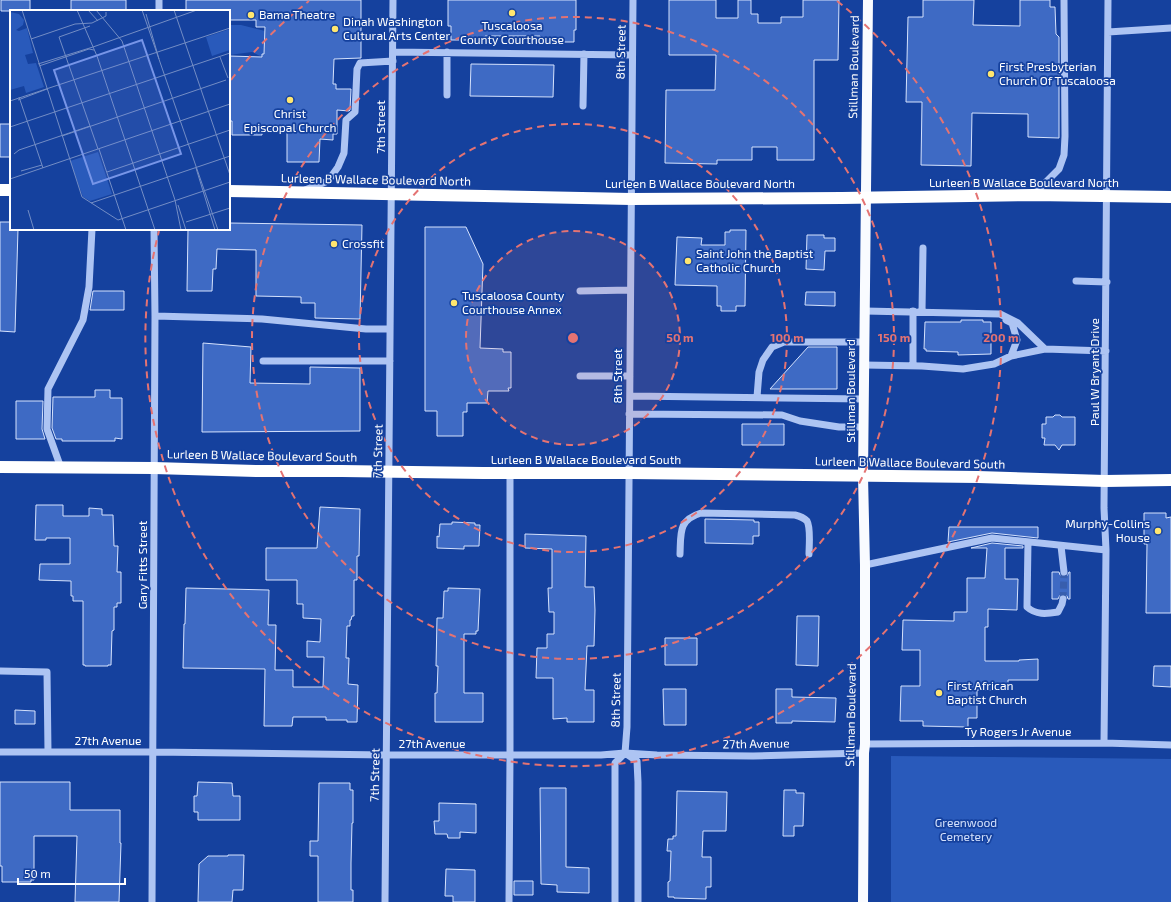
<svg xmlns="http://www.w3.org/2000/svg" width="1171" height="902" viewBox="0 0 1171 902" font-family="'Exo 2',sans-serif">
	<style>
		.green { fill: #295abb }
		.building { fill: #3e6ac4; stroke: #d5e2fd }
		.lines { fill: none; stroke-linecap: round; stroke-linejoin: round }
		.minor-tunnel { stroke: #385ead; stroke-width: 7; stroke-dasharray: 7 3.5; stroke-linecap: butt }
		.minor { stroke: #adc4f3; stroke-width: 7 }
		.major { stroke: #f9fbff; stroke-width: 10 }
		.highway { stroke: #fff; stroke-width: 12 }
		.ring { fill: none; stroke: #e47373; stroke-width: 2; stroke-dasharray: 7 5 }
		.poi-dot { fill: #ffe66f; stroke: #15419e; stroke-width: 1.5 }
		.labels { text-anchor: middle; stroke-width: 3.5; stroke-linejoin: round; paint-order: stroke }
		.poi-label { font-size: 12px; fill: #fff; stroke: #15419e; text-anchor: start }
		.street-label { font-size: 12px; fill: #fff; stroke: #15419e }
		.park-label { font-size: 12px; fill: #d5e2fd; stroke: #15419e }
		.inset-road { fill: none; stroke: #738dc5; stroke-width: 1 }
		.view { fill: #7795e8; fill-opacity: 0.15; stroke: #7795e8; stroke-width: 2 }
		.inset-edge { fill: none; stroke: #fff; stroke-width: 2 }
		.centre { fill: #e47373; stroke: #15419e; stroke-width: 2 }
		.ring-label { font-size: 12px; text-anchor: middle; font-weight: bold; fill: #e47373; stroke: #15419e; stroke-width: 3.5; stroke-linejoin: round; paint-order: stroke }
	</style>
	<rect width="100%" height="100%" fill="#15419e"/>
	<path class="green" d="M229,25H241L265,31L264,54H262V57L252,52L229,55Z
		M891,756L1171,759V902H891Z"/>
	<path class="building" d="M1,0H30V11H1Z
		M71,0H126V11H71Z
		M186,0H361V58L334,59L333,84H336V89H351L350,110L349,111L337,110V134H333V140L320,139L319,162H287V130H262V135H232V121H229V56L262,57V54H264L265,27H256V20H229V11H186Z
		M448,0H576V30H574V42H540V36H485V40H451V26H448Z
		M669,0H716V18H738V0H751V14H758V23H781V17H803V0H839L838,60H814V160H777V147H752V160H717V164L665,163L666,90H715L716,55H669Z
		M923,0H974L973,25L1020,26V0H1050V7H1055L1056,34L1059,37V138L1028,137V114L972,113L971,166L921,165L922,102H906L908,17H923Z
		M471,64L554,65L553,97L470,96Z
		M0,124H11V157H0Z
		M0,222H11V229H18L15,332L0,331Z
		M229,223L362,225L360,319L315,318V303H301V297L256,296V250L217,249L216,269H213L212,291H187L188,229H229Z
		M425,227H466L483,264L480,348L503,349V352H511V388H508L509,391H488L487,403H467V412H463V436H437V411H425Z
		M730,230H746L745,306H736V311H721V306H717V286L675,285L677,237L702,238L701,245H725V232H730Z
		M807,235H824V238H835V251H825L824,270L806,269Z
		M93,291H124V310H90Z
		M806,292H835V306L805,305Z
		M961,320H983V322H991V354L958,355V352L926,351V349H924L925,322H961Z
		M203,343L251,347L250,383L310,384V367L360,368V431L202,432Z
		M808,347H837V389H770Z
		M95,390H110V398H122V439L115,438V441H62V439H56L52,428L53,397H95Z
		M16,401H43L42,429L45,439H16Z
		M1055,415H1060L1062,417H1075V445H1062L1059,450L1055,445H1044L1045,438H1042V424H1046V417H1053Z
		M742,424H784V445H742Z
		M36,505H63V516H89V508L102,509V515H113L114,546H118L117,572H121V603H117V607H114V630L112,631L111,665H108V666H85V665H83V601H73V596H71V581L39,580L40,564H70V538H46V540H35Z
		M320,507L360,509L359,556H357V580H354V616H352L351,620H350V626H347L346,658H349L348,684L358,685L357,722H347V720H326V717H293L292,726H264L265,669L183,668L184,624H185L186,588L269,590L268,625H276L275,670H293V687H323L324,657H307V641L320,642L321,619L303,618V604H297V580H266V548H317Z
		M1144,513H1166V518L1171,517V613H1146L1147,544H1144Z
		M705,519L754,520V522H759V536H753V544L705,543Z
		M452,522L475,523V525H480L479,546H464V549L437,548V536L439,537L440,524H452Z
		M949,527H1038V538L992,533L948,542Z
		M525,534L586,536L585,587H594L595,610L594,646H587L585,690H594V722H567V718L553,719V678H536L537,648H547V634H554V612H549L548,588H552V549L525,548Z
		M992,543L1023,546V548H1005V579H1018L1017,610L988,609V627H985V661H1019V660L1038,659V680H1008V690H977V718H968V727L923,726V721H900L901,686H920V650H902L903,620L954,621V612H967V578H985L987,548H971Z
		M1052,572H1059L1060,575L1064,577L1067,576L1069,572H1070V599H1068L1067,596L1064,594L1060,595L1058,599H1052Z
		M448,588L480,589L478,631H476V634H464V693H483V722H435V693H437L438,666H436L437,618H443L444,591H448Z
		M797,616H819L818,666L796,665Z
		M665,638H697V665H665Z
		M1154,666H1171V687L1153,686Z
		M663,689H686V725H664Z
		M776,689H792V697L836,698L835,722L792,721V723H776Z
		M15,710L35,711V724H15Z
		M0,782H70V810H120V843H121L119,902H75L77,836H34V880H31V882H2V866H0Z
		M198,782L232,783L233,796H240V820H198V812H194V796H197Z
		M319,783H350V790H353V823H352L351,863V890H353V902H318V856H310V841H318Z
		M540,788H566V867L589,868V893L557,892V885L541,884Z
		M784,790H796V793H804L803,826H794V836H783Z
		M677,791L727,792L726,831H703L702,857H711V887H706V899L674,898V897H668V882L670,881L671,851H667L668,839H673V836H676Z
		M439,803L476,804V833L460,832V838H448L447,834H435L434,821H439Z
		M228,855H244L243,890H233L232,902H198L199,864L208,856H228Z
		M446,869L475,870V902H453V896H445Z
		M514,881H533V895H514Z"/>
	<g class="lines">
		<path class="minor-tunnel" d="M1063,599L1064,572"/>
		<path class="minor" d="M159,11V0
			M1108,32L1171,28
			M393,52L632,55
			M447,52V95
			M583,106L584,54
			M305,190L328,181L338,167L344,153L346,120L355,112L357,69L360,63L393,61
			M1033,195L1059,169L1064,155L1065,136L1064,0
			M1076,281L1107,282
			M580,291L630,290
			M865,311L1000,314L1018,323L1045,349
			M913,311V365
			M922,312L923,248
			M155,316L262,319L366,329H390
			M1006,320L1012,323L1017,340L1011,356
			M263,361H390
			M864,365L922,366L963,369L994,364L1011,356L1045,349L1106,351
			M580,376H630
			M630,396L864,399
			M757,397L759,372L763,360L772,347L784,342H864
			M629,414L782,415L800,421L839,427H864
			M61,468L47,429L48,389L83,320L89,287L92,229
			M1028,542L1027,607C1036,615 1046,614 1058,612L1062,604L1063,599
			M1061,546L1064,572
			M680,554C681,533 678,520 701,513L795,515C799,516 804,518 807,521C811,528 809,546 809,554
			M865,565L992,538L1106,550
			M0,671L47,672L48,752
			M1104,743L1106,550L1104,508L1108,0
			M865,744L1104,743L1171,745
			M0,752H153L386,755H601L625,753L657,755L753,756L864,753
			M625,753L637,761L638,782V902
			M152,902L155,316L154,229
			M385,902L393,0
			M509,902L510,755V473
			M615,902V763L625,753L627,727L633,0"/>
		<path class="major" d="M863,902L864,753L865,744V565L863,476L868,0"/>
		<path class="highway" d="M0,190H11
			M229,191L631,199L842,198L1033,195L1171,197
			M0,467L154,468L256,471H342L483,473H629L978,477L1105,481L1171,480"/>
	</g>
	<circle cx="573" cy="338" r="107" fill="#e47373" fill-opacity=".12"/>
	<g class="ring">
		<circle cx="573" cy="338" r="107"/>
		<circle cx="573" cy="338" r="214"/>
		<circle cx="573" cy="338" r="321"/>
		<path d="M231 80A428 428 0 0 1 309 1M837 1A428 428 0 1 1 159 231"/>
	</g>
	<g class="poi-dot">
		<circle cx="512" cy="13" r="4"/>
		<circle cx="251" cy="15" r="4"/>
		<circle cx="335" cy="29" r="4"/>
		<circle cx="991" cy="74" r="4"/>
		<circle cx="290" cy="100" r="4"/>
		<circle cx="334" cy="244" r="4"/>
		<circle cx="688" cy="261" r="4"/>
		<circle cx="454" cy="303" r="4"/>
		<circle cx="1158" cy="531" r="4"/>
		<circle cx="939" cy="693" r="4"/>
	</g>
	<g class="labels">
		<g class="poi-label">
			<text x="259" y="19">Bama Theatre</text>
			<text x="343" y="26">Dinah Washington<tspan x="343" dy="14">Cultural Arts Center</tspan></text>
			<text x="512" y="30" text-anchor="middle">Tuscaloosa<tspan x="512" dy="14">County Courthouse</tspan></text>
			<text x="999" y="71">First Presbyterian<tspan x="999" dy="14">Church Of Tuscaloosa</tspan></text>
			<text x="290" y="118" text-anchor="middle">Christ<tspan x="290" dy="14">Episcopal Church</tspan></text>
			<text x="342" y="248">Crossfit</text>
			<text x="696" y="258">Saint John the Baptist<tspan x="696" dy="14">Catholic Church</tspan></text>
			<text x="462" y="300">Tuscaloosa County<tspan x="462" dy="14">Courthouse Annex</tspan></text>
			<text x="1150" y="528" text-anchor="end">Murphy-Collins<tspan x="1150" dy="14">House</tspan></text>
			<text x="947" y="690">First African<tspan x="947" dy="14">Baptist Church</tspan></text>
		</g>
		<g class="street-label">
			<text transform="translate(621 52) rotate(-89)" y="4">8th Street</text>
			<text transform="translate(854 67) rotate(-89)" y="4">Stillman Boulevard</text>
			<text transform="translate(381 127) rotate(-90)" y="4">7th Street</text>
			<text transform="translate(376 180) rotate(1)" y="4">Lurleen B Wallace Boulevard North</text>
			<text x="1024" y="187">Lurleen B Wallace Boulevard North</text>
			<text x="700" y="188">Lurleen B Wallace Boulevard North</text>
			<text transform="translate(1095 372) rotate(-90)" y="4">Paul W Bryant Drive</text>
			<text transform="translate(618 376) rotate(-90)" y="4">8th Street</text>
			<text transform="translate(851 391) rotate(-90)" y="4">Stillman Boulevard</text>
			<text transform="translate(378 451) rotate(-89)" y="4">7th Street</text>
			<text transform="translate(262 456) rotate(1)" y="4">Lurleen B Wallace Boulevard South</text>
			<text x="586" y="464">Lurleen B Wallace Boulevard South</text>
			<text transform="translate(910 463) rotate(1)" y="4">Lurleen B Wallace Boulevard South</text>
			<text transform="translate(143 565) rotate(-90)" y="4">Gary Fitts Street</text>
			<text transform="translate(616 700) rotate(-89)" y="4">8th Street</text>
			<text transform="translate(851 715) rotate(-89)" y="4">Stillman Boulevard</text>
			<text x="1018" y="736">Ty Rogers Jr Avenue</text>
			<text x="108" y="745">27th Avenue</text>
			<text x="432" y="748">27th Avenue</text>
			<text transform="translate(756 744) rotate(-1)" y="4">27th Avenue</text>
			<text transform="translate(375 775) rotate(-89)" y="4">7th Street</text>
		</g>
		<g class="park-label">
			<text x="966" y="827">Greenwood<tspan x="966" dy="14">Cemetery</tspan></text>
		</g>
	</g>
	<g transform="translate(10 10)">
		<rect width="220" height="220" fill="#15419e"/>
		<path d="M0,2L9,4L14,10L13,15L6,20L9,21L17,18L23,43L15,45L18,54L26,53L34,77L16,83L14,76L0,80ZM220,19V40L202,46L196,27ZM88,142L102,184L80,191L73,187L60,151Z" fill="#295abb"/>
		<path class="inset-road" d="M12,0L72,187L108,210L220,172M67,0L87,46L145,220M78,0L88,11M86,0L112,31L165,190L171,220M132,0L208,220M164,0L220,165M136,4L149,49M80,16L49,27L88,139M21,29L65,14L82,13L96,6V2M83,37L187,0M210,47L218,68M28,54L83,37M29,56L79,39L84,40M9,87L33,158M8,90L37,79M0,91L220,18M170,111L220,94M0,117L220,43M52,126L216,70M89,139L116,220M4,144L9,140L80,116M186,158L205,220M11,161L32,155M97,162L220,120M0,169L170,111M81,193L220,146M168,195L176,220M18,200L24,220M176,212L220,198"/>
		<path class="view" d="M132,30L171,144L83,174L44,60Z"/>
		<rect width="220" height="220" class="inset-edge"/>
	</g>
	<circle cx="573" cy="338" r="6" class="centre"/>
	<g class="ring-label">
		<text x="680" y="342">50 m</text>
		<text x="787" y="342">100 m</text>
		<text x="894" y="342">150 m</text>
		<text x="1001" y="342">200 m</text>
	</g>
	<path d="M18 878v6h107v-6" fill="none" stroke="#ffffff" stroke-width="2"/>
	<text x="24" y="878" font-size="12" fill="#ffffff" stroke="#15419e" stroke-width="3" paint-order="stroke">50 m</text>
</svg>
